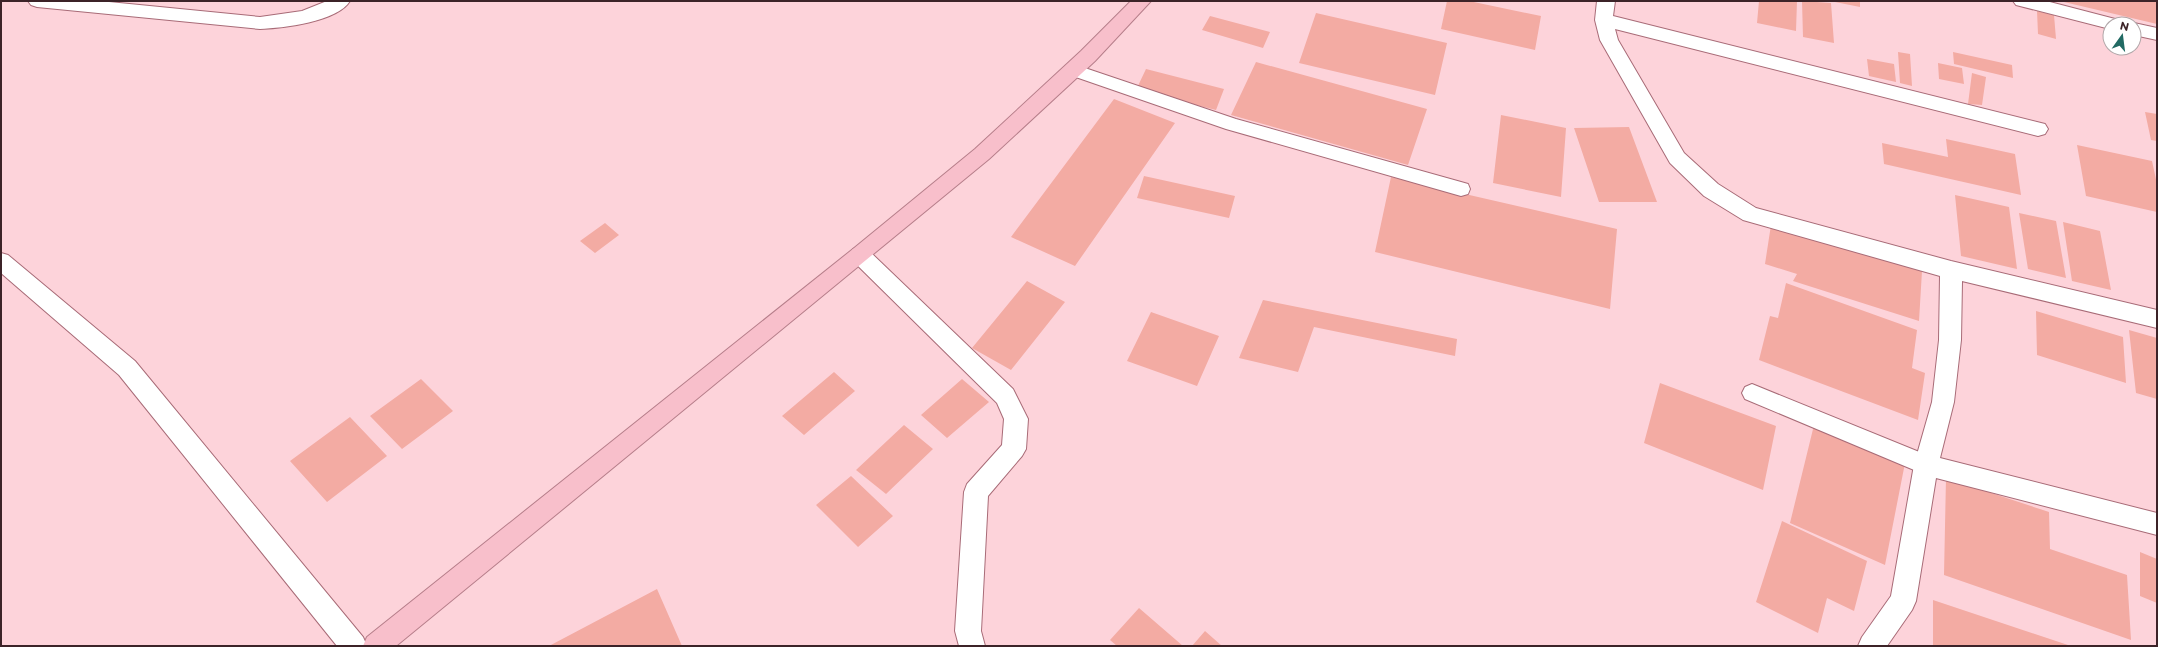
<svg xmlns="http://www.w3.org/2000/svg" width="2158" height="647" viewBox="0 0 2158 647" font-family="Montserrat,sans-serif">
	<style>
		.building { fill: #f3aba3 }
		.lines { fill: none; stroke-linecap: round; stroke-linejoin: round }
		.service-casing { stroke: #a86b77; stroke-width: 2 }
		.minor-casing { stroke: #a86b77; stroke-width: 2 }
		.trunk-casing { stroke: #b67e8a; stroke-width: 2 }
		.service { fill: #fff; fill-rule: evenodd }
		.minor { fill: #fff; fill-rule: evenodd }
		.trunk { fill: #f8bfcb; fill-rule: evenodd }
	</style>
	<rect width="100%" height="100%" fill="#fdd3da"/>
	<path class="building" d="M1447,1H1469L1541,16L1535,50L1441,29Z
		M1759,1H1797L1796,31L1757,23Z
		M1802,1L1831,3L1834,43L1803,37Z
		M1836,1H1860V7L1835,2Z
		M2064,1H2157V24L2064,2Z
		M2037,11L2054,15L2056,39L2038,34Z
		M1316,13L1447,43L1435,95L1299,63Z
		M1210,16L1270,32L1263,48L1202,30Z
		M1898,52L1910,54L1912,86L1900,83Z
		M1953,52L2012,65L2013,78L1954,64Z
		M1867,59L1894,64L1896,82L1869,76Z
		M1256,62L1427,109L1408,165L1231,115Z
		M1938,63L1962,68L1964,84L1939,79Z
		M1146,69L1224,89L1216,110L1136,90Z
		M1972,73L1986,77L1982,105L1968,104Z
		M1114,99L1175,123L1075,266L1011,237Z
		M2145,112L2157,114V141L2151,140Z
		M1501,115L1566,128L1561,197L1493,183Z
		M1629,127L1657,202H1599L1574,128Z
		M1946,139L2015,154L2021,195L1884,164L1882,143L1948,157Z
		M2077,145L2152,161L2157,184V212L2086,196Z
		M1144,176L1235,196L1229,218L1137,198Z
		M1391,177L1617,229L1610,309L1375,252Z
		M1955,195L2009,207L2017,269L1961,256Z
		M2019,213L2056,221L2066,278L2028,269Z
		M2063,222L2100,231L2111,290L2072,281Z
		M605,223L619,235L595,253L580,241Z
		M1771,225L1922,271L1919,321L1793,281L1797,274L1765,264Z
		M1027,281L1065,302L1011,370L972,348Z
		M1786,283L1917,330L1912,368L1925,373L1918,420L1759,360L1770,316L1778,318Z
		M1263,300L1457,339L1455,356L1314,327L1298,372L1239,358Z
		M2036,311L2123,337L2126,383L2037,355Z
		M1151,312L1219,336L1197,386L1127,361Z
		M2129,330L2157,338V399L2136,393Z
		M834,372L855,391L804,435L782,416Z
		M421,379L453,411L402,449L370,416Z
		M962,379L989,402L947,438L921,415Z
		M1660,383L1776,426L1763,490L1644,443Z
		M350,417L387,456L327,502L290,461Z
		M904,425L933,449L886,494L856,470Z
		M1814,425L1905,463L1885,565L1790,523Z
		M851,476L893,516L858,547L816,505Z
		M1946,478L2049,512L2050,549L2127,575L2131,640L1944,575Z
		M1782,521L1867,561L1854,611L1827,598L1818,633L1756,602Z
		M2140,552L2157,559V603L2140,596Z
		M657,589L682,646H549Z
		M1933,600L2071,646H1933Z
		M1139,608L1183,646H1117L1110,640Z
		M1205,631L1222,646H1192Z"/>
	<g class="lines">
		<defs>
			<path id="service" d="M1073,64L1236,119L1461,182L1468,184L1470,189L1468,194L1461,196L1226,129L1067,74L1064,70L1067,66Z
				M1752,384L1934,458L1937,465L1934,472L1926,475L1745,399L1742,393L1745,387Z"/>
			<path id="minor" d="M28,1H99L260,17L302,11L327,1H350C337,22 283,28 260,29L37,7L31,5Z
				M1597,1H1615L1613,16L2045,124L2048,129L2045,134L2038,136L1615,29L1618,40L1684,153L1718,184L1756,208L1951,261L2157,310V328L1962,281L1961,340L1954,402L1940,458L2157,513V535L1936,478L1916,601L1912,610L1887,646H1858L1862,637L1891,596L1914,465L1932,402L1939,340L1940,276L1743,220L1704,196L1670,163L1600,40L1595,20Z
				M2013,1H2046L2119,20L2122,24H2110V29L2016,5Z
				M2134,23L2157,28V40L2134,35V24H2129Z
				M860,247L867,249L1013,389L1028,419L1026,449L1022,456L988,496L981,631L985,646H959L955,631L964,492L967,484L1002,445L1004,419L997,403L853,261L849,255L853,249Z
				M1,253L8,255L135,361L363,637L367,646H337L119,375L1,273Z"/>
			<path id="trunk" d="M1131,1H1151L1095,61L989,159L396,646H363L367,637L853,249L975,149L1081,51Z"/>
		</defs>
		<use href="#service" class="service-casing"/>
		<use href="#minor" class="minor-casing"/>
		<use href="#trunk" class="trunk-casing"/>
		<use href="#service" class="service"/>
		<use href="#minor" class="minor"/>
		<use href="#trunk" class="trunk"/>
	</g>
	<rect width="2158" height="647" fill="none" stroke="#3c2328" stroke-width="4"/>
	<g transform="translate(2122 36) rotate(14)"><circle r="19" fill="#ffffff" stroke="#b1a7a9"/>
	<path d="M0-3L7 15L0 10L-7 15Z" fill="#216a63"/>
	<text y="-6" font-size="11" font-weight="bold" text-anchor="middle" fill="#3c2328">N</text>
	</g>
</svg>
